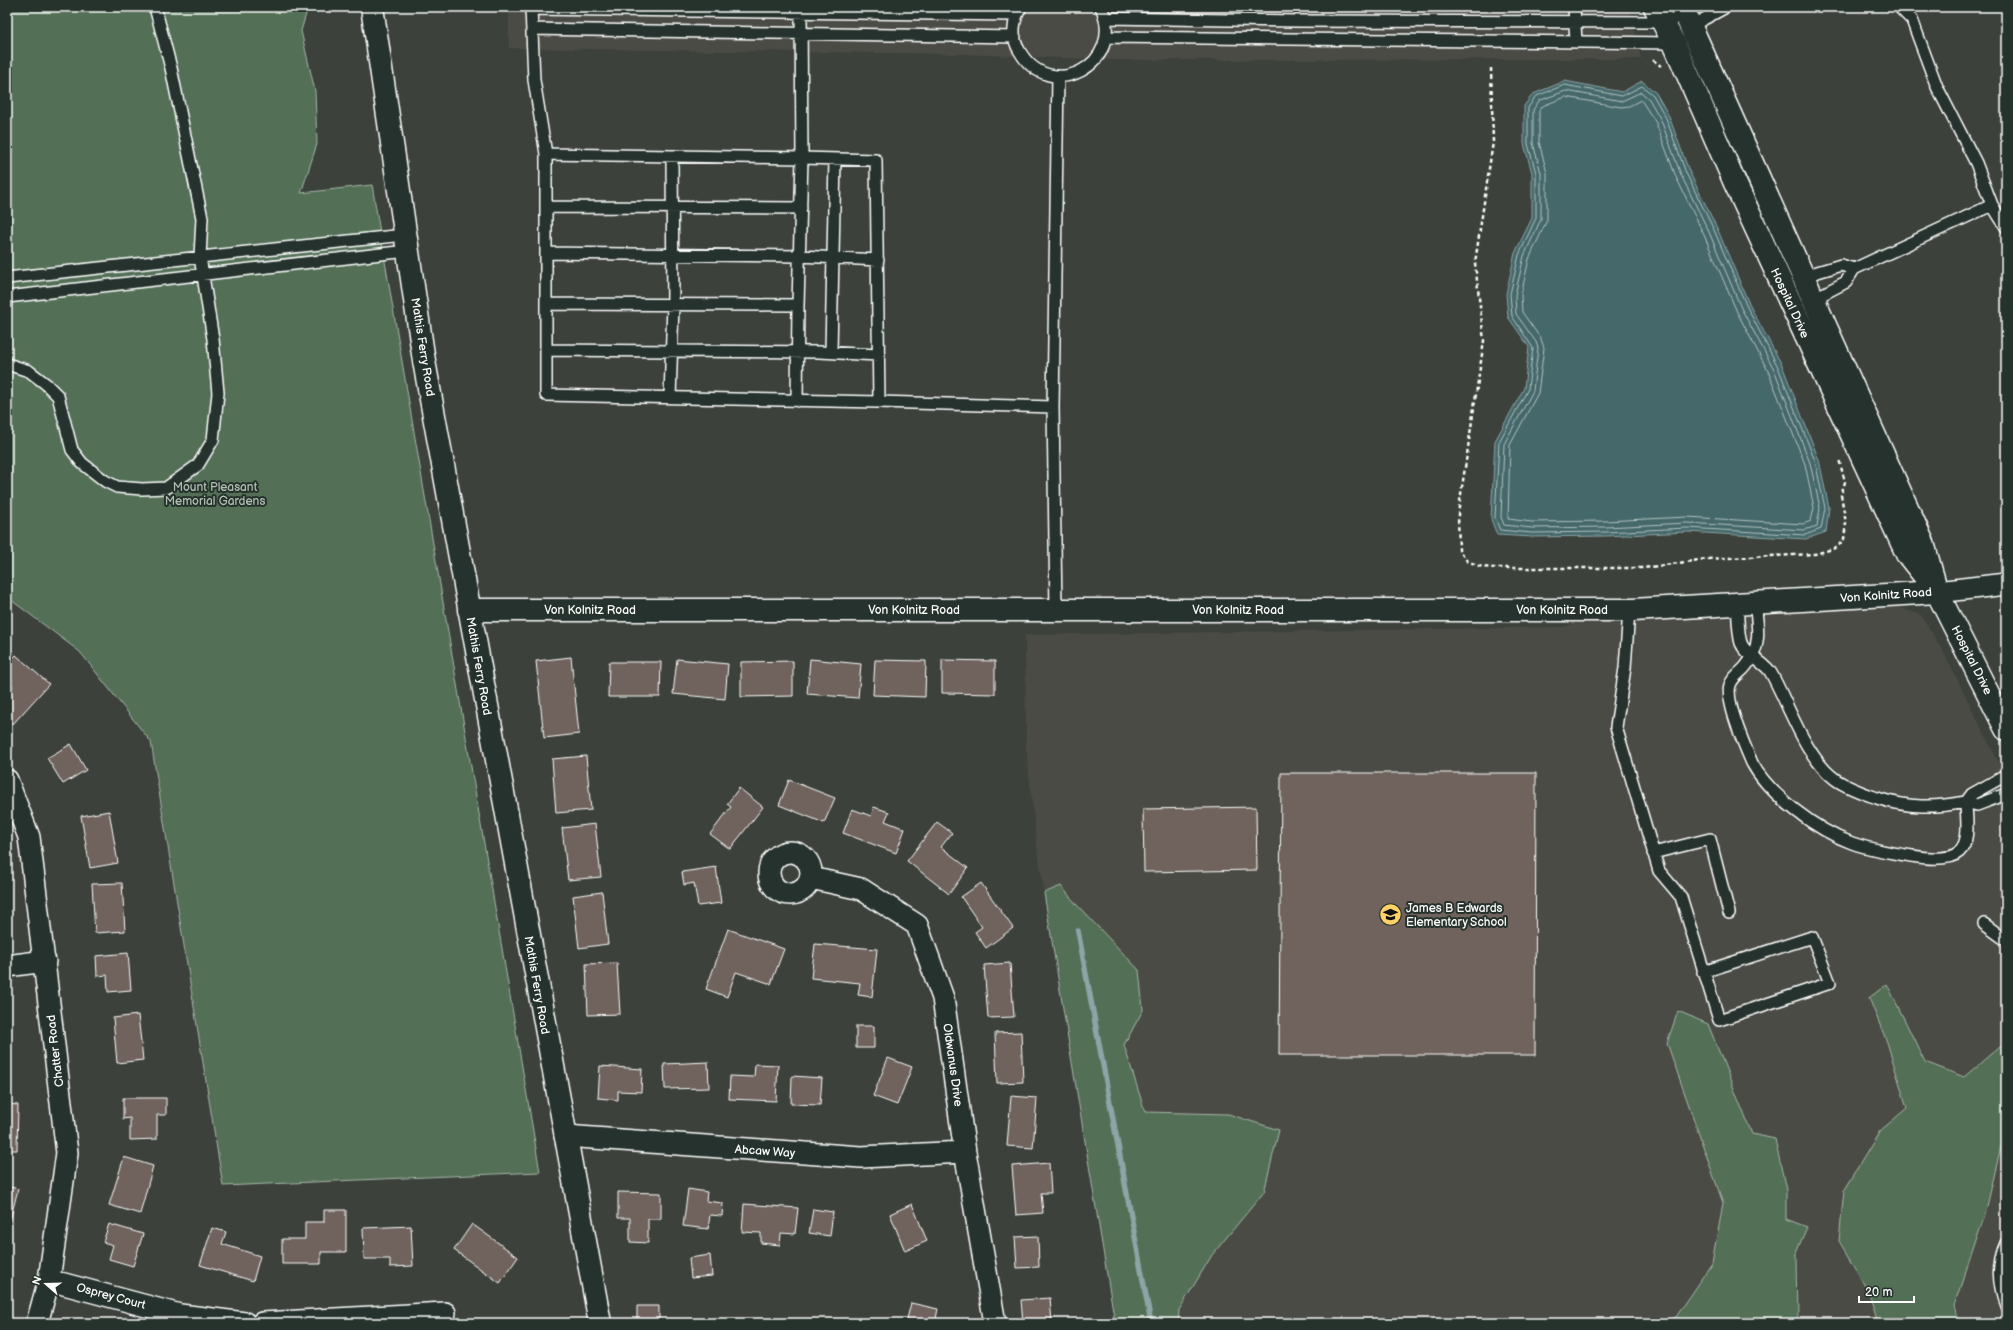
<svg xmlns="http://www.w3.org/2000/svg" width="2013" height="1330" viewBox="0 0 2013 1330" font-family="'Balsamiq Sans',sans-serif">
	<style>
		.built { fill: #4b4b45 }
		.green { fill: #526f56; stroke: #a8b7aa }
		.water { fill: #44686a; stroke: #8fa4a6 }
		.lines { fill: none; stroke-linecap: round; stroke-linejoin: round }
		.shore { stroke: #b4c3c3; stroke-width: 1 }
		.stream { stroke: #8fa4a6; stroke-width: 5.5 }
		.building { fill: #6f635d; stroke: #fff }
		.lane-casing { stroke: #fff; stroke-width: 14 }
		.street-casing { stroke: #fff; stroke-width: 24 }
		.secondary-casing { stroke: #fff; stroke-width: 25 }
		.path { stroke: #fff; stroke-width: 2.5; stroke-dasharray: 4 3; stroke-linecap: butt }
		.lane { stroke: #26332d; stroke-width: 11 }
		.street { stroke: #26332d; stroke-width: 21 }
		.secondary { stroke: #26332d; stroke-width: 22 }
		.labels { text-anchor: middle; stroke-width: 4; stroke-linejoin: round; paint-order: stroke }
		.street-label { font-size: 12px; fill: #fff; stroke: #26332d }
		.park-label { font-size: 12px; fill: #b1beb3; stroke: #26332d }
		.poi-label { font-size: 12px; fill: #fff; stroke: #26332d; text-anchor: start }
	</style>
	<rect width="100%" height="100%" fill="#3c413b"/>
	<filter id="ink" filterUnits="userSpaceOnUse"><feTurbulence type="fractalNoise" baseFrequency=".025" numOctaves="2"/><feDisplacementMap in="SourceGraphic" scale="8" xChannelSelector="R" yChannelSelector="G"/><feConvolveMatrix kernelMatrix="1 2 1 2 8 2 1 2 1" color-interpolation-filters="sRGB"/></filter>
	<g filter="url(#ink)">
		<path class="built" d="M509,7H1629L1641,59L1113,60L964,54L509,48Z
			M1890,604L1921,615L1943,651L2006,777V1041L1964,1077L1924,1062L1887,984L1869,998L1887,1042L1907,1108L1880,1131L1839,1241L1868,1290L1878,1323H1797L1796,1253L1806,1227L1786,1219V1190L1752,1134L1708,1024L1678,1011L1667,1043L1723,1203L1712,1263L1675,1317L1662,1323H1178L1179,1310L1212,1255L1264,1192L1228,1114L1145,1112L1124,1045L1143,1010L1139,970L1077,905L1062,886L1044,893L1037,846L1026,747L1025,635L1563,627L1579,622Z
			M2006,1101V1323H1959L1955,1307L1985,1215L2002,1142Z"/>
		<path class="green" d="M7,7H308L301,31L315,91L317,144L301,193L372,185L540,1172L223,1186L151,742L80,652L7,597Z
			M1061,886L1077,905L1139,970L1143,1010L1124,1045L1145,1112L1228,1114L1279,1130L1264,1192L1212,1255L1179,1310L1178,1323H1115L1044,893Z
			M1887,984L1925,1062L1964,1077L2006,1041V1101L2002,1142L1985,1215L1955,1306L1959,1323H1878L1868,1290L1839,1241L1844,1190L1880,1131L1907,1108L1887,1042L1869,998Z
			M1678,1011L1708,1024L1752,1134L1775,1139L1786,1190V1219L1807,1227L1796,1253L1797,1323H1662L1675,1317L1712,1263L1723,1203L1667,1043Z"/>
		<path class="water" d="M1565,81L1622,92L1642,81L1656,93L1669,116L1689,171L1717,228L1750,306L1782,365L1819,460L1829,508L1826,532L1806,539L1687,532L1606,536L1532,537L1497,535L1491,519L1495,441L1524,388L1529,347L1508,317L1506,294L1515,253L1532,218V173L1524,144V106L1533,94Z"/>
		<g class="lines">
			<path class="shore" d="M1565,85L1622,96L1642,86L1653,95L1666,118L1686,173L1714,230L1747,307L1778,367L1815,461L1825,508L1821,529L1805,535L1687,528L1606,532L1532,533L1500,530L1495,518L1499,442L1528,389L1533,348L1512,316L1510,294L1519,255L1536,218V173L1528,144V108L1535,97Z
				M1566,91L1622,101L1641,92L1649,99L1661,120L1681,175L1709,232L1742,310L1774,369L1810,463L1820,508L1817,526L1804,530L1687,523L1606,527L1532,528L1504,525L1501,517L1504,444L1533,391L1538,348L1536,342L1516,314L1515,295L1524,256L1541,219V173L1533,143V110L1539,101Z
				M1566,97L1621,107L1629,106L1641,100L1656,123L1676,177L1704,235L1737,312L1768,371L1805,464L1814,508L1811,521L1803,524L1687,517L1605,521L1532,522L1508,519L1510,445L1538,393L1544,348L1541,339L1522,312L1521,295L1529,259L1547,220V173L1539,142V111L1543,106Z"/>
			<path class="stream" d="M1078,931L1151,1323"/>
		</g>
		<path class="building" d="M16,655L49,684L12,725L7,721V693L13,686L7,680V664Z
			M571,657L579,734L544,738L536,661Z
			M677,659L728,664L725,699L673,694Z
			M810,659L861,664L858,698L807,694Z
			M875,660L926,661L925,697L873,695Z
			M942,660L995,661V694L942,693Z
			M793,661V696L741,697V662Z
			M609,662H661L660,697H608Z
			M71,744L86,770L63,784L47,758Z
			M586,756L591,810L556,813L552,759Z
			M1281,773H1536L1535,1055H1279Z
			M789,780L835,798L824,823L779,805Z
			M739,788L763,807L730,849L710,834L731,807L727,804Z
			M874,807L889,812L885,821L905,829L896,853L843,833L852,809L871,816Z
			M1256,807L1257,870L1144,872L1143,809Z
			M109,811L118,863L90,868L81,816Z
			M937,822L952,833L941,847L968,868L949,894L907,861Z
			M595,824L601,877L568,880L562,828Z
			M716,867L721,903L698,906L694,883L684,885L682,872Z
			M122,883L125,931L95,933L92,884Z
			M981,883L1013,928L986,948L975,932L982,927L961,897Z
			M602,892L608,944L579,948L573,896Z
			M728,929L784,949L771,984L736,972L727,997L706,989Z
			M815,944L877,949L872,997L858,995L860,983L811,978Z
			M128,953L131,990L108,992L107,975L97,976L96,956Z
			M617,963L620,1014L588,1015L586,964Z
			M1010,963L1014,1017L988,1018L984,965Z
			M138,1015L143,1060L117,1063L113,1018Z
			M856,1026H874V1048H856Z
			M1021,1032L1023,1082L997,1083L995,1033Z
			M888,1058L912,1067L897,1105L873,1096Z
			M708,1062L709,1088L665,1089L664,1064Z
			M755,1064L778,1065L776,1101L729,1099L730,1076L754,1077Z
			M600,1066L642,1069L641,1092L618,1091V1100L598,1098Z
			M792,1076L822,1078L820,1105L791,1104Z
			M1011,1096L1037,1098L1033,1148L1007,1146Z
			M123,1098H166V1115H157V1139L130,1140V1118L123,1119Z
			M7,1104L18,1105L17,1150H7Z
			M124,1157L153,1166L140,1214L109,1205Z
			M1049,1163L1051,1193H1041L1043,1213L1016,1215L1012,1166Z
			M7,1186L18,1189L7,1233Z
			M688,1189L707,1192L706,1201L723,1203L722,1216L710,1215L708,1229L683,1226Z
			M618,1192L661,1193V1219H648V1243L630,1242V1218H618Z
			M744,1204L798,1208L795,1234L781,1233L780,1245L761,1243V1233L742,1232Z
			M912,1204L927,1241L905,1251L890,1214Z
			M813,1209L833,1212L830,1236L809,1233Z
			M324,1210H346V1252H321V1264H282V1239H305V1222H324Z
			M109,1224L143,1234L133,1266L109,1259L113,1245L103,1242Z
			M472,1224L518,1257L500,1283L454,1250Z
			M411,1226L413,1266L390,1267V1259H364L363,1228Z
			M212,1228L226,1232L222,1244L260,1256L253,1281L200,1265Z
			M1038,1236L1039,1267L1017,1268L1015,1237Z
			M710,1255L712,1276L691,1278L689,1258Z
			M1050,1298L1052,1323H1023L1021,1300Z
			M911,1303L938,1309L935,1323H906Z
			M637,1306H659V1323H637Z"/>
		<g class="lines">
			<defs>
				<path id="lane" d="M531,7L534,80L546,154
					M1021,7C1013,20 1011,37 1019,50C1049,105 1127,65 1101,7
					M1574,7L1576,42
					M1899,7L1912,20L1937,87L1976,163L1992,205
					M531,9L1016,15
					M1106,18L1298,21L1662,22L1686,15
					M1691,26L1726,7
					M532,29L1015,37
					M1106,37L1675,43
					M546,207L801,208
					M546,253L800,256L878,260
					M1804,276L1841,265L1854,269
					M7,278L404,235
					M7,297L407,251
					M546,304L798,305L802,158L546,154C546,234 546,315 546,395L879,402L876,160L802,158L801,12
					M1817,307L1823,294L1846,282L1854,269L1992,205L2006,227
					M546,350L819,352L879,355
					M831,352L835,159
					M7,364L29,371L46,384L58,396L72,450L82,463L105,481L117,487L142,489L166,488L198,465L213,440L218,393L213,339L200,257L202,218L171,68L155,7
					M670,398L673,304L672,157
					M797,401L798,305
					M879,402L1053,407L1058,76
					M1053,407L1056,610
					M1737,604C1738,615 1738,634 1741,643C1746,656 1765,662 1771,673C1789,705 1805,757 1835,779C1847,788 1863,793 1877,798C1908,808 1934,808 1966,802C1966,817 1971,841 1959,852C1949,861 1924,858 1912,856C1891,853 1872,850 1852,843C1818,831 1769,795 1752,763C1745,747 1725,701 1730,685C1733,676 1741,673 1746,666C1762,647 1758,626 1755,603
					M1629,610L1625,668L1616,727L1659,871L1681,897L1719,1020L1830,983L1812,937L1703,972
					M2006,775L1972,794L1966,802L1977,805L2006,794
					M1653,853L1710,839L1729,913
					M1984,924L2006,940
					M2006,1243C1997,1263 1998,1286 2006,1307"/>
				<path id="street" d="M1937,592L2006,584
					M7,780L29,837L67,1153L49,1280L37,1323
					M769 873a21 21 0 1 1 42 0a21 21 0 1 1-42 0Z
					M811,878L861,889L917,925L943,998L965,1152L995,1323
					M7,966L45,961
					M565,1136L861,1157L965,1152
					M49,1280L180,1315L245,1323
					M262,1323L445,1313"/>
				<path id="secondary" d="M372,7L424,361L600,1323
					M1655,7L1674,43L1735,183L1907,554L1930,583
					M1682,7L1923,543L1937,592L2006,729
					M469,610H1633L1937,592"/>
			</defs>
			<use href="#lane" class="lane-casing"/>
			<use href="#street" class="street-casing"/>
			<use href="#secondary" class="secondary-casing"/>
			<path class="path" d="M1653,60L1661,66
				M1491,68L1493,142L1475,263L1484,341L1458,514L1459,550L1467,561L1482,567L1494,568H1644L1706,559L1815,554L1833,549L1839,545L1844,539L1846,523L1841,495L1845,482L1839,459"/>
			<use href="#lane" class="lane"/>
			<use href="#street" class="street"/>
			<use href="#secondary" class="secondary"/>
		</g>
	</g>
	<defs>
		<symbol id="school-disc" viewBox="-11 -11 22 22"><circle r="9.5" fill="#ffd166" stroke="#26332d"/><path d="M0-5L7-2L0 1L-7-2ZM-4 1L0 2.5L4 1V4Q0 6-4 4Z" fill="#111"/></symbol>
	</defs>
	<g fill-rule="evenodd">
		<use href="#school-disc" x="1378" y="902" width="25" height="25"/>
	</g>
	<g class="labels">
		<g class="street-label">
			<text transform="translate(1790 303) rotate(65)" y="4">Hospital Drive</text>
			<text transform="translate(423 347) rotate(81)" y="4">Mathis Ferry Road</text>
			<text transform="translate(1886 595) rotate(-4)" y="4">Von Kolnitz Road</text>
			<text x="590" y="614">Von Kolnitz Road</text>
			<text x="914" y="614">Von Kolnitz Road</text>
			<text x="1238" y="614">Von Kolnitz Road</text>
			<text x="1562" y="614">Von Kolnitz Road</text>
			<text transform="translate(1972 660) rotate(63)" y="4">Hospital Drive</text>
			<text transform="translate(479 666) rotate(80)" y="4">Mathis Ferry Road</text>
			<text transform="translate(537 985) rotate(80)" y="4">Mathis Ferry Road</text>
			<text transform="translate(55 1051) rotate(-97)" y="4">Chatter Road</text>
			<text transform="translate(953 1065) rotate(82)" y="4">Oldwanus Drive</text>
			<text transform="translate(765 1151) rotate(4)" y="4">Abcaw Way</text>
			<text transform="translate(111 1296) rotate(15)" y="4">Osprey Court</text>
		</g>
		<g class="park-label">
			<text x="215" y="491">Mount Pleasant<tspan x="215" dy="14">Memorial Gardens</tspan></text>
		</g>
		<g class="poi-label">
			<text x="1406" y="912">James B Edwards<tspan x="1406" dy="14">Elementary School</tspan></text>
		</g>
	</g>
	<rect width="2013" height="1330" fill="none" stroke="#26332d" stroke-width="24"/>
	<rect x="12" y="12" width="1989" height="1306" fill="none" stroke="#fff" stroke-width="1.5" filter="url(#ink)"/>
	<g transform="translate(46 1284) rotate(290)" stroke="#26332d" stroke-width="3" paint-order="stroke">
	<path d="M0-3L7 15L0 10L-7 15Z" fill="#ffffff"/>
	<text y="-6" font-size="11" font-weight="bold" text-anchor="middle" fill="#ffffff">N</text>
	</g>
	<path d="M1859 1296v6h55v-6" fill="none" stroke="#ffffff" stroke-width="2"/>
	<text x="1865" y="1296" font-size="12" fill="#ffffff" stroke="#26332d" stroke-width="3" paint-order="stroke">20 m</text>
</svg>
